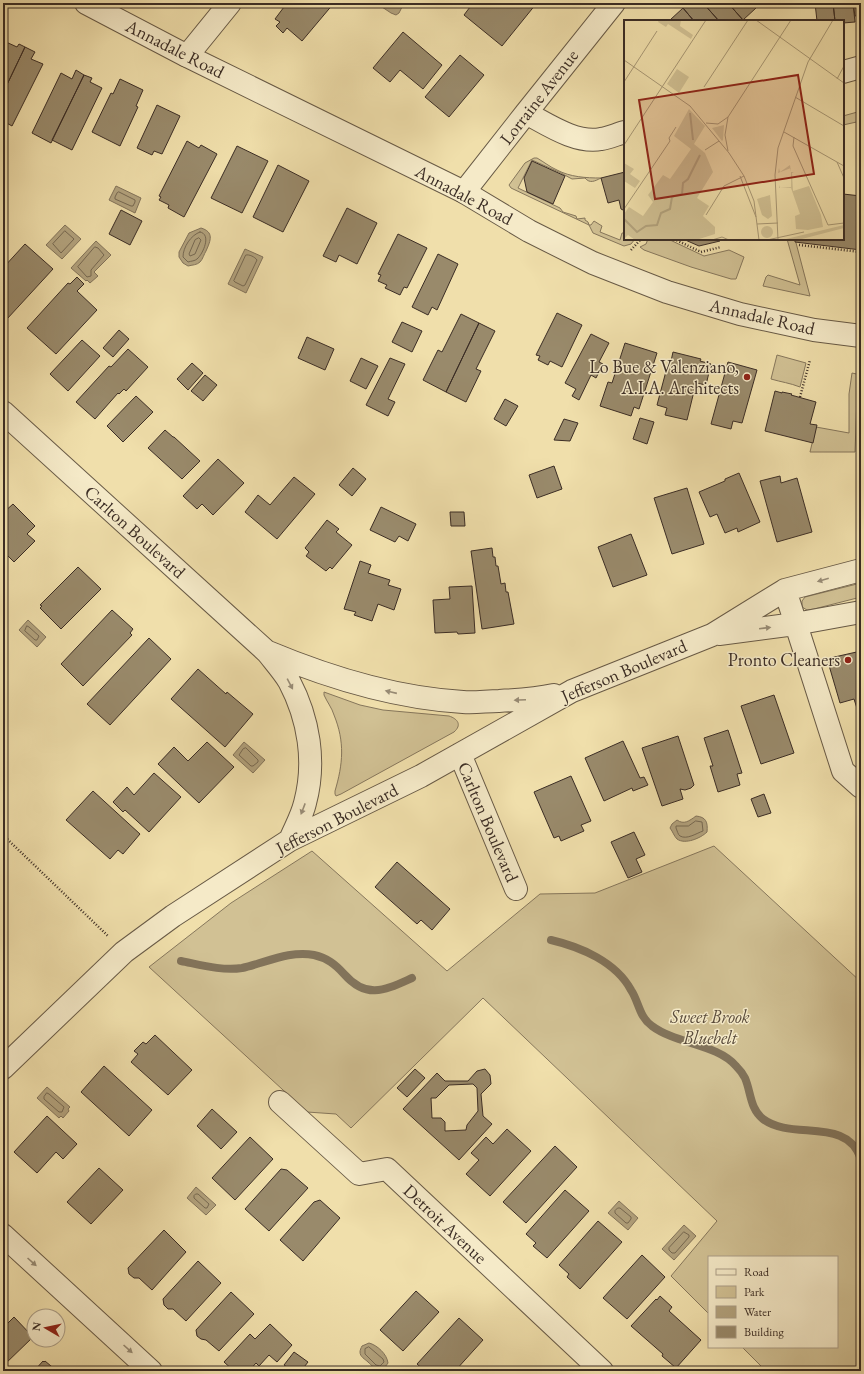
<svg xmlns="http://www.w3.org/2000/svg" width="864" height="1374" viewBox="0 0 864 1374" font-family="'EB Garamond',serif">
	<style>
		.green { fill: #d1c194; stroke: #86775c }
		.water { fill: #b2a27d; stroke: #82735a }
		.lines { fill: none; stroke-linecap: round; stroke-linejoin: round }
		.shore { stroke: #766851; stroke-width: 1 }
		.stream { stroke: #82735a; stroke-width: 8 }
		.building { fill: #998a6b; stroke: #3b2d25; fill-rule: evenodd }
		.minor-casing { stroke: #685a46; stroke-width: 24 }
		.tertiary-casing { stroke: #685a46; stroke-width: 24 }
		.path { stroke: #3b2d25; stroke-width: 2.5; stroke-dasharray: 1 2; stroke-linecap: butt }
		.minor { stroke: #f5eac8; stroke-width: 22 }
		.tertiary { stroke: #f5eac8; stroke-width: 22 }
		.oneway { fill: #988c76 }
		.poi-dot { fill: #8f2418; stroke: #f5eac8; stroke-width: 1.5 }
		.labels { text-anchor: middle; stroke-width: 3; stroke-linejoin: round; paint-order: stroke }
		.street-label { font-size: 18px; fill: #3b2d25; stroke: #f5eac8 }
		.poi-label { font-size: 18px; fill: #3b2d25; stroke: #f5eac8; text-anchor: end }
		.park-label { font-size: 18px; font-style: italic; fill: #594b3b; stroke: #f5eac8 }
		.inset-river { fill: none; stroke: #b2a27d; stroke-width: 2 }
		.inset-road { fill: none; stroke: #a89875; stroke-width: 1 }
		.view { fill: #8f2418; fill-opacity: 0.15; stroke: #8f2418; stroke-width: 2 }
		.inset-edge { fill: none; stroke: #3b2d25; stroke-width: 2 }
	</style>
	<rect width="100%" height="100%" fill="#f0dfab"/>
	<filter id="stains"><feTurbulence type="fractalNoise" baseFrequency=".005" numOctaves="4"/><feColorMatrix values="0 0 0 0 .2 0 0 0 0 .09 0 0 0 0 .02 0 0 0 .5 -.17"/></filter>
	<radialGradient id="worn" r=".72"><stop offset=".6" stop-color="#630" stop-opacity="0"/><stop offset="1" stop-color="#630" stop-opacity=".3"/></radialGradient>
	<path class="green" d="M861,111V121L843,125V116Z
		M534,158H537C544,162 550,167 557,170C570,177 586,178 601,178C595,181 590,184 585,178L572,179L561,173L532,160L518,188L560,208L563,212L576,216L577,219L585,218V220L588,222L589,225H591L594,221L602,226L600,232L620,240L622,233H625V239H635L631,244L624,246L593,233L589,225L511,188L509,185L525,163Z
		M648,239H668L704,256L729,250L744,257L736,279H731L691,267L644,250L640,247L646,244Z
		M787,239H795L810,296L763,286L766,277L768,275L800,285Z
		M777,355L806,363L800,387C790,383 781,382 771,379Z
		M852,373L861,375V395L857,394V396L855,452H810L816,427L849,433V394Z
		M861,583V597L814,609L807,610L802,607V601L805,597Z
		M324,692L360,705L383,710L449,716C458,719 462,725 454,732L341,794L336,796L335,794V791C343,764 345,742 334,715C332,708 327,702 324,695Z
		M714,846L861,982V1371H766L742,1347H837V1257H709V1314L671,1276L717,1221L483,998L351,1128L336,1114L307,1112L149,967L231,903L312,851L447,971L540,894L595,893Z"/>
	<path class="water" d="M376,3H402L403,5L399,13L396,15L391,13Z
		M116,186L141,198L135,213L109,200Z
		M65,225L81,239L62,259L46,245Z
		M201,228C214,232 211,240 206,251C204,254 203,259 200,262C197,265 192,265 188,266L183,263L179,257V252L189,233Z
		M96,241L111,255L94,272L98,276L90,283L87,280L86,281L71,268Z
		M245,249L263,257L246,293L228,284Z
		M28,620L46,637L37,647L19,630Z
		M244,742L265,760L253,773L233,755Z
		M696,816C706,817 708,822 707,832C701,838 685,845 677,839C674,836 673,832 670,828L672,824L677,820C684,825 689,821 696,816Z
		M47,1087L70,1107L68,1109L69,1111L63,1118L61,1116L59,1118L37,1098Z
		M196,1187L216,1205L206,1215L187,1198Z
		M619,1201L638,1218L628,1230L608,1213Z
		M684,1225L696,1236L674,1260L662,1249Z
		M369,1343C377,1345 387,1354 388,1363C381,1374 375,1369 368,1362C365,1359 360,1357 360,1352C360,1350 361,1348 362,1346Z"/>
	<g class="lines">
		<path class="shore" d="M119,192L135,200V202L133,206H131L115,199V197L117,193Z
			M65,231L74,239L61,253L53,244Z
			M200,232C212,234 203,254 197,259C195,261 191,261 188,262L183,257C183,247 191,235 200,232Z
			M199,238L201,240L195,254L190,256L189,254L195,240Z
			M95,247L98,248L104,255L91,270V276L87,277L78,267Z
			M246,255C249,254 255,257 257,260L245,285L243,286L235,282L234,281Z
			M27,626L29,627L39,636L37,640H35L25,631Z
			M246,748L258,760V762L253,766H251L239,755L243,749Z
			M696,821L702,822L703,831C697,833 687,840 680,836C678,835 677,830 676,828V826H688Z
			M47,1093L49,1094L64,1107L62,1112H59L44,1099V1097Z
			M196,1194H198L209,1204L207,1208H205L194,1198V1196Z
			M618,1208H620L631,1217V1219L628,1223H626L615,1213V1211Z
			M684,1232L689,1235V1237L675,1253H672L669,1250V1248Z
			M369,1347L383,1359L384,1362L380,1366L376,1365L365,1354V1349Z"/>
		<path class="stream" d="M551,940C581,947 616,962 631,990C639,1002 639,1017 652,1026C676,1044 717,1044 736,1066C739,1069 743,1074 745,1078C751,1092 750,1109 763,1119C792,1141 847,1116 861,1159
			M181,961C201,965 222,971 242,968C265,963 290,950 314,955C327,958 335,964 344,974C367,1000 385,990 412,978
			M861,1193V1212"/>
	</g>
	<path class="building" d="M287,3H334L302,41L287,28L283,33L276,26L280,22L275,19Z
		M473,3H535L536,4L502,46L464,15Z
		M689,3H703L719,21H694L683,8Z
		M703,3H728L743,20L742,21H719Z
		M728,3H751L756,8L743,20Z
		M815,3H833L835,21H817Z
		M833,3H853L855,22L843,23V21H835Z
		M853,3H861V15L855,16Z
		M683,8L694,21H670V20Z
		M403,32L442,65L423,89L400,70L390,82L373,68Z
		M6,42L17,47L19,44L25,47L3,93V47Z
		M25,47L35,52L31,59L43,64L12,126L3,121V93Z
		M460,55L484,75L449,117L425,97Z
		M76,70L84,75L51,143L32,133L61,73L72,79Z
		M84,75L92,78L90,82L102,88L72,150L52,140Z
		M120,79L143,90L136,106L138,107L120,146L92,132L111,93L113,94Z
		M157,105L180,116L162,154L154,151L152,155L137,148Z
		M187,141L199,148L201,145L217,154L184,217L168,208L169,205L159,200L161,197L159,196Z
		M237,146L268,161L242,213L211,198Z
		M532,161L565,176L553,204L527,192L524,178Z
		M278,165L309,181L283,232L253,217Z
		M625,172V211L621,209L619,200L608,203L601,178Z
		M843,194L861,196V250L795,242V239H843Z
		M347,208L377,223L357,264L339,255L336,262L323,256Z
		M121,210L142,221L130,245L109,234Z
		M398,234L427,248L407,288L404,287L400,295L385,288L387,285L378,281L381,275L378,274Z
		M683,239H719L720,241L699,246Z
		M25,244L53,269L7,319L3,315V268Z
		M438,254L458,264L437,310L432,307L428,315L412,307Z
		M77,277L84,284L77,291L97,310L56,354L27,328L68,283L70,284Z
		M557,313L582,325L562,367L550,361L548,365L538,360L540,356L536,355Z
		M461,314L479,323L446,392L423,380L438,350L442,352Z
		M402,322L422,331L412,352L392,342Z
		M479,323L495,331L476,369L481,371L466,402L446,392Z
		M119,330L129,339L113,357L103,348Z
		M591,334L609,343L599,362L603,364L596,378L591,375L579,400L572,396L576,389L565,383Z
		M307,337L334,349L325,370L298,358Z
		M82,340L100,356L68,391L50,374Z
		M625,343L657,353L639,409L634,407L631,416L600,406L608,382L612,383Z
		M128,349L148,367L126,391L124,389L119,394L118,393L95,419L76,402L109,366L111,367Z
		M673,352L701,359L700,361L711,364L706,385L696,383L687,420L665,415L667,408L657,405L669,360L671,361Z
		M361,358L378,366L366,389L350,381Z
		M390,358L405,364L388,399L395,402L388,416L366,405Z
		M728,362L757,370L742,423L733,421L731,429L711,424Z
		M192,363L203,373L188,390L177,379Z
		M205,375L217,385L203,401L191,391Z
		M775,391L782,393V392L792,394L791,395L816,402L810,424L817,425L813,443L765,431Z
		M136,396L153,412L123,442L107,426Z
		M505,399L518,406L506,426L494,419Z
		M640,418L654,422L647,444L633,439Z
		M564,419L578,423L570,441L554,440Z
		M165,430L173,437H174L200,461L182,479L148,448Z
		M218,459L244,483L213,515L202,504L197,509L183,496Z
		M554,466L562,489L537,498L529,475Z
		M353,468L366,479L352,496L339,485Z
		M739,473L760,522L738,532L737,528L725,533L717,514L710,517L699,492L725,481V479Z
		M780,476L781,483L797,478L812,532L777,542L760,481Z
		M294,477L315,494L277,539L245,512L258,495L270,505Z
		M687,488L704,544L672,554L654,498Z
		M13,504L35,526L27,534L35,541L14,562L3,551V513Z
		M381,507L416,524L408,541L399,536L395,542L370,530Z
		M450,512H464L465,526H451Z
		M327,520L339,529L336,532L352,545L332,569L330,567L326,571L306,556L309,552L305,548Z
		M631,534L647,575L613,587L598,547Z
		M492,548L493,557H495L496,566H498L501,584L505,583L506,592H508L514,624L482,629L471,551Z
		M360,561L371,565L368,573L390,580L388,585L401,589L394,610L378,604L372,621L354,615L356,612L344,609Z
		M78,567L101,589L61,629L40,608L42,606L40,605Z
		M472,586L475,633L458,634L457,632L435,633L433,600L450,599L449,587Z
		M112,610L133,629L130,633L132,635L83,686L61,664Z
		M149,638L171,659L110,725L87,704Z
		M861,651V721L854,699L840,703L828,662L830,658Z
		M198,669L226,694L227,692L253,714L225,747L171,699Z
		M774,695L794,753L761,764L741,706Z
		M728,730L742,773L737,774L740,785L718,792L710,766H713L704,738Z
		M678,736L694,785L691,788L685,790L680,789L683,799L662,806L642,748Z
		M623,741L640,778L644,777L648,785L633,791L632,788L604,801L585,758Z
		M207,742L234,767L199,803L158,764L174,747L188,761Z
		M154,773L181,797L149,832L125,810L123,812L113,802L127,787L134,795Z
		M571,776L591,821L581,825L584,831L561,841L559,836L554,838L534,792Z
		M93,791L140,834L123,854L118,850L110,859L66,820Z
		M764,794L771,813L758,817L751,799Z
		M634,832L645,855L636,859L642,872L628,878L611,842Z
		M397,862L450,909L432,930L421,920L417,924L375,887Z
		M155,1035L192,1070L168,1095L131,1062L138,1054L134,1051L143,1042L146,1044Z
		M104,1066L152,1110L129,1136L81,1092Z
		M415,1069L425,1078L407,1097L397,1088Z
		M485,1069L490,1075L491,1084L481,1094L483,1116L492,1124L459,1160L403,1109L437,1073L445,1081H468L477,1071ZM473,1084L477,1088L478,1111L467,1125L466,1130L445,1131V1122L441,1118H432L431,1098H436L449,1085Z
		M212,1109L237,1132L221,1149L197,1126Z
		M47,1116L77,1144L63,1159L56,1152L37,1173L14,1152Z
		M507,1129L531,1151L490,1196L466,1174L479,1160L471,1153L486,1137L493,1144Z
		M250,1137L273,1159L235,1200L212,1178Z
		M555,1146L577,1167L526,1223L503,1202Z
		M99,1168L123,1190L91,1224L67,1202Z
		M281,1169L287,1170L308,1188L269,1231L245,1209Z
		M565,1190L589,1211L547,1258L533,1246L536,1243L526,1234Z
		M320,1200L340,1218L303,1261L280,1240L314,1202Z
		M598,1221L622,1242L580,1289L567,1277L569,1274L559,1265Z
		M164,1230L186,1252L152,1290L139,1278H134L129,1274L128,1268Z
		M642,1255L665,1277L627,1319L603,1298Z
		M198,1261L221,1283L186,1321L173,1309H168L164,1305L163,1299Z
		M416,1291L439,1312L403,1351L380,1330Z
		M231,1292L254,1314L219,1351L206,1340L201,1339L197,1336L196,1330Z
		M660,1296L672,1307L669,1311L701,1340L676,1368L662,1356L663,1354L631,1326L656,1299L657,1300Z
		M14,1317L33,1337L3,1366V1328Z
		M459,1318L483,1340L455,1371H425L417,1364Z
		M270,1324L292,1345L277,1362L269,1355L259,1366L256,1363L249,1371H234L224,1362L250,1334L255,1339Z
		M294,1352L308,1362L301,1371H293L284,1365Z
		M43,1361L44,1362L45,1361L57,1371H34Z"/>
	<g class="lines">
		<defs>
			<path id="minor" d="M187,56L230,3
				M843,72L861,67
				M526,113C547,124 576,144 601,139C609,138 617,134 625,132
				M464,192L526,113L614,3
				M3,412L267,652C274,661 283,671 289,681C309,719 316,762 305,803C302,816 295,828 290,840
				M785,590L843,771L861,787
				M719,634L795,624L861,612
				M268,652C330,678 395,698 463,702C475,703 487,701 499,701C518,700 536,699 554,695
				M460,754L516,889
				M3,1068L124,952L173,916L290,840L421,776L572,691L712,635L785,590L861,570
				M280,1102L359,1174L387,1169L602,1371
				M3,1235L151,1371"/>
			<path id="tertiary" d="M86,3L187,56L464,192L529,231L593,263L667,292L740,314L814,330L861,336"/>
		</defs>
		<use href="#minor" class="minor-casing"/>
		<use href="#tertiary" class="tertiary-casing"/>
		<path class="path" d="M674,239L701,252L721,247
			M799,245L861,252
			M631,250L641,239
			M800,397L810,360
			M3,835L108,936"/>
		<use href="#minor" class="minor"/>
		<use href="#tertiary" class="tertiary"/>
	</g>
	<defs><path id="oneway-solid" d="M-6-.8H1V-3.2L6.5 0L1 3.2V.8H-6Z"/></defs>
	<g class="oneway">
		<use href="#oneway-solid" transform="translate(823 580) rotate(164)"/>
		<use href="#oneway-solid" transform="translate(765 628) rotate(-7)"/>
		<use href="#oneway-solid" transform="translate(290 684) rotate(62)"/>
		<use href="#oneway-solid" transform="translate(391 692) rotate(-167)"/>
		<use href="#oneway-solid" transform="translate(520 700) rotate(178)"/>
		<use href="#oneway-solid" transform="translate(303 809) rotate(111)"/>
		<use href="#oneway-solid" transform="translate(32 1262) rotate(42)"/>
		<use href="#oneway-solid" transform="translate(128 1349) rotate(42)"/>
	</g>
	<g class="poi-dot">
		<circle cx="747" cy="377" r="4"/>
		<circle cx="848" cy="660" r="4"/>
	</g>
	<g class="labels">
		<g class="street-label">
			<text transform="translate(175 49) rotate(27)" y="6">Annadale Road</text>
			<text transform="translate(539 97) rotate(-52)" y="6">Lorraine Avenue</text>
			<text transform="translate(464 195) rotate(28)" y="6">Annadale Road</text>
			<text transform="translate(762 317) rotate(13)" y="6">Annadale Road</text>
			<text transform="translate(135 532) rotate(42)" y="6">Carlton Boulevard</text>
			<text transform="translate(624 671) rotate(-23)" y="6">Jefferson Boulevard</text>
			<text transform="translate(337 819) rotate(-27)" y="6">Jefferson Boulevard</text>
			<text transform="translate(488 822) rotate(67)" y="6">Carlton Boulevard</text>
			<text transform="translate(445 1224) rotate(43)" y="6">Detroit Avenue</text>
		</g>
		<g class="poi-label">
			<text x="739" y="373">Lo Bue &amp; Valenziano,<tspan x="739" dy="21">A.I.A. Architects</tspan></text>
			<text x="840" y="666">Pronto Cleaners</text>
		</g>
		<g class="park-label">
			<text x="710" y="1023">Sweet Brook<tspan x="710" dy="21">Bluebelt</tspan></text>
		</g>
	</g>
	<g transform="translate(624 20)">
		<rect width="220" height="220" fill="#f0dfab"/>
		<path d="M35,0H57L56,6L69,15L67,19L44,4L42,7L34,2ZM53,49L65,57L55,73L43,64ZM65,89L81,106L70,124L81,133L89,152L73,178L85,186L79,196L91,207V214L72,220H11L4,215L0,219V194L5,187L19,196L29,182L24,175L39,155L46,159L67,129L50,116ZM100,105L99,120L98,121L88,108ZM0,143L10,149L6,154L16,161L11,168L0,161ZM166,145L167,152H170L168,153L169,171L185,166L197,195L199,207L184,210L172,209L171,196L176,194L167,168H155V165L156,168L167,167V148L154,153L155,148L156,152ZM146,175L148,196L144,199L138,195L133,179ZM220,205V208L174,220H158ZM137 212a6 6 0 1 1 12 0a6 6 0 1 1-12 0Z" fill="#d1c194"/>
		<path class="inset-river" d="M66,93L69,120M0,199L13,212L22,206L33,205L37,193L46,189L48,177L58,174L59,163L64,159L76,135"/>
		<path class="inset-road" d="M132,0L220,63M0,40L66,86L105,133L120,156L130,181L135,220M213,59L220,46M0,62L33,11M80,67L124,0M171,77L220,106M104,97L101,115L104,131M82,103L94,104L104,97L167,0M160,112L220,146M170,117L169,126L204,205L220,203M0,125L82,0M81,130L95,121M213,142L220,158M116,156L132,197M0,189L46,121L45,118L52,107M82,195L100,166L120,156M133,204L154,203M88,220L98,217L105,220M143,220L180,212M154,220L151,155L154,128L184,42L209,0"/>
		<path class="view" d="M174,55L190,154L31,179L15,80Z"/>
		<rect width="220" height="220" class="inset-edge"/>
	</g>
	<rect width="864" height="1374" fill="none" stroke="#f0dfab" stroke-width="16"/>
	<rect x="4" y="4" width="856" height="1366" fill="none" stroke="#3b2d25" stroke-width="2"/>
	<rect x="8" y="8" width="848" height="1358" fill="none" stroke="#3b2d25"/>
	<rect x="708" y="1256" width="130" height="92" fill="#f5eac8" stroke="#ab9e87"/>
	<rect x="716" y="1269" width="20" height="6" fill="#f5eac8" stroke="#ab9e87"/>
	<text x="744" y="1276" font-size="12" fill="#3b2d25">Road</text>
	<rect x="716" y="1286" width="20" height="12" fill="#d1c194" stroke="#ab9e87"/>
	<text x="744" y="1296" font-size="12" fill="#3b2d25">Park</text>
	<rect x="716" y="1306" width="20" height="12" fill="#b2a27d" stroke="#ab9e87"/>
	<text x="744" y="1316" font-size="12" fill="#3b2d25">Water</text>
	<rect x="716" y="1326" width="20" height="12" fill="#998a6b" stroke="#ab9e87"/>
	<text x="744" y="1336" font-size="12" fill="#3b2d25">Building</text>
	<g transform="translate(46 1328) rotate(279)"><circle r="19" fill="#f5eac8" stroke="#ab9e87"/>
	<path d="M0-3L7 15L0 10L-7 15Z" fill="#8f2418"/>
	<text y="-6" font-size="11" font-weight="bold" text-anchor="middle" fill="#3b2d25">N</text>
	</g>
	<rect width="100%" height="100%" filter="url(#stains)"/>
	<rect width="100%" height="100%" fill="url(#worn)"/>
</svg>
